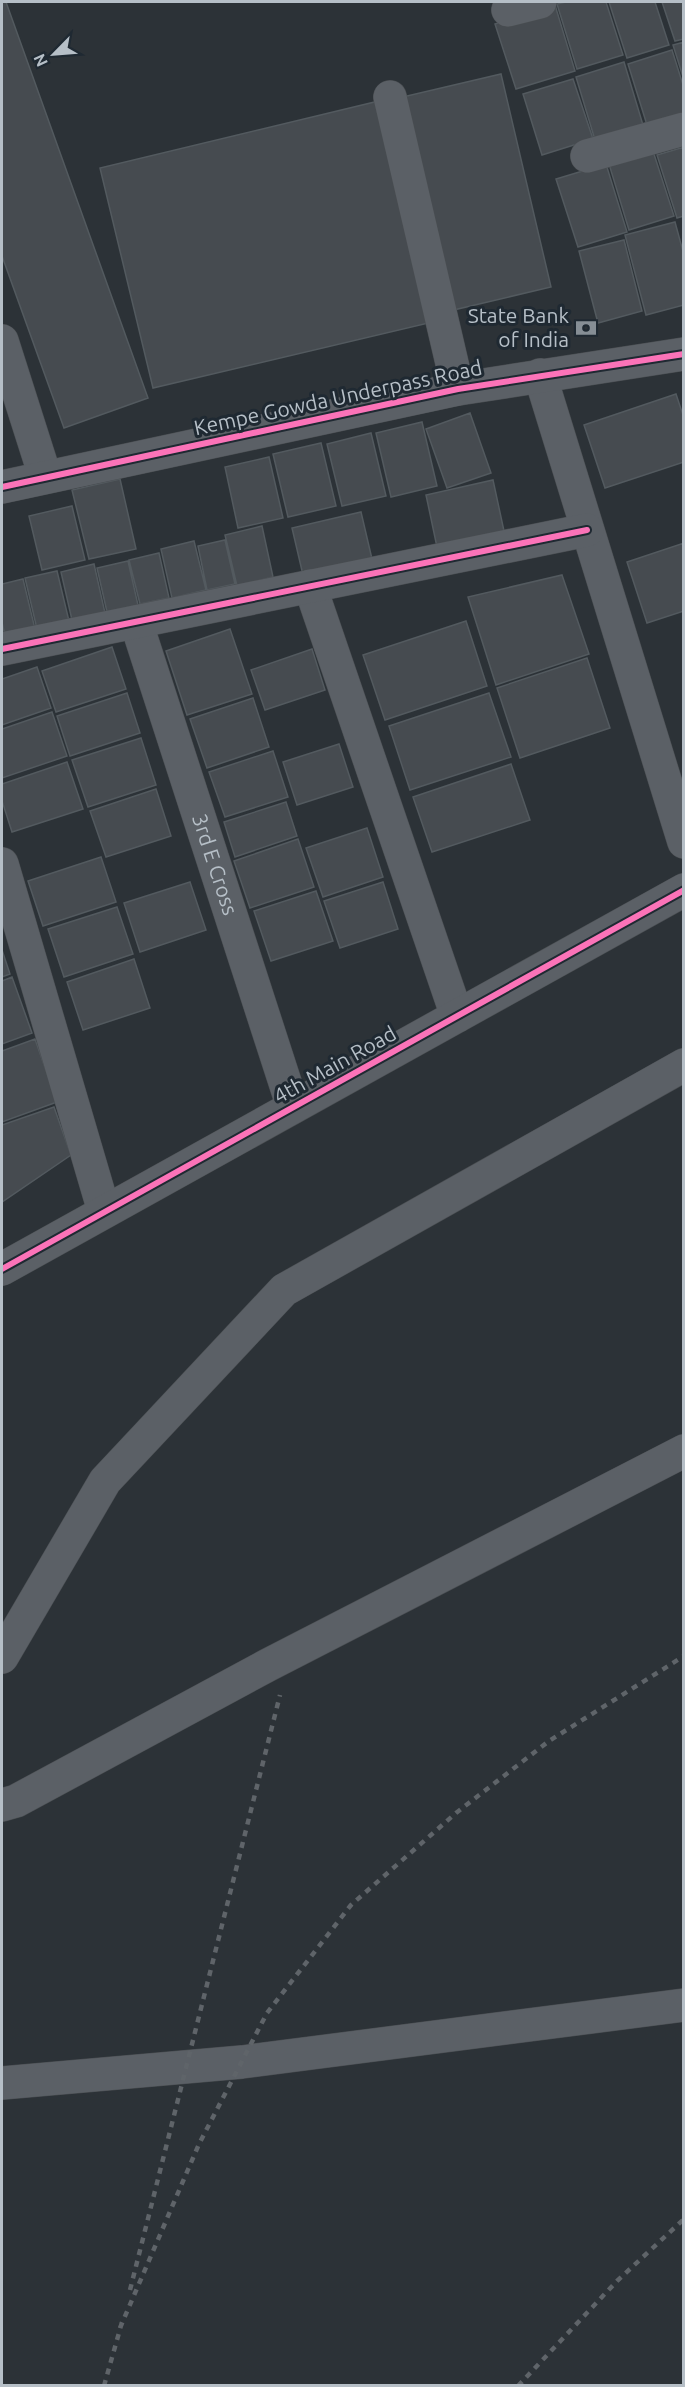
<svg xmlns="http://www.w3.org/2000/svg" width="685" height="2387" viewBox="0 0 685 2387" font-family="Ubuntu,sans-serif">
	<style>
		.building { fill: #464b50; stroke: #535a5f; stroke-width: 1.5 }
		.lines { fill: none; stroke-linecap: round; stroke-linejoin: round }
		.minor-casing { stroke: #4a4e52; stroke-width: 34 }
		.minor { stroke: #5b6066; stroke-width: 33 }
		.rail { stroke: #5f6469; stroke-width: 4.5; stroke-dasharray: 6 6; stroke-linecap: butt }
		.cycleway-casing { stroke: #1f2932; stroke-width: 10 }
		.cycleway { stroke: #fb73b8; stroke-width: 6 }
		.labels { text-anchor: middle; stroke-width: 6; stroke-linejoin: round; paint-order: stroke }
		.poi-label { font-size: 21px; fill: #b6bfc7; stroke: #1f2932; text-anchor: end }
		.street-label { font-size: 21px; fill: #b6bfc7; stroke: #1f2932 }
	</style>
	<rect width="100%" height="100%" fill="#2c3237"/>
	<path class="building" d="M2,2H6L148,398L64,428L2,256Z
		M566,2H606L623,55L577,69L557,4Z
		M609,2H655L669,45L627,58Z
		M662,2H684V39L675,41Z
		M555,5L575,71L516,89L495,24Z
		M684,42V80L673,45Z
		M672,50L684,88V114L647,125L628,64Z
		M624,62L643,125L595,140L576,77Z
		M501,74L551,287L445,312L394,99Z
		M573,79L593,139L542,155L523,94Z
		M383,100L437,321L153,388L100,168Z
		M684,147V216L677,218L657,155Z
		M653,151L674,216L629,230L609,164Z
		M606,164L627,232L578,247L556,179Z
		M675,222L684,255V305L646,315L625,235Z
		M624,240L642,311L598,323L579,251Z
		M676,394L684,418V462L605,488L584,425Z
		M470,413L491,473L447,488L426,429Z
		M422,422L437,486L391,497L376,433Z
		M371,433L386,496L342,506L327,444Z
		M321,443L336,506L288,517L273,454Z
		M269,457L283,518L238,528L225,467Z
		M120,479L136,549L89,559L72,490Z
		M493,480L504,531L437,547L426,495Z
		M72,506L85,560L42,570L29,516Z
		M361,512L372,559L303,575L292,528Z
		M262,526L273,577L237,586L225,535Z
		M225,540L235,584L207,590L198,546Z
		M194,541L206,590L172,598L161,549Z
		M684,543V611L647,623L627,562Z
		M159,553L169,598L140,604L129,560Z
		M128,561L138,605L107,612L97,568Z
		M94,564L105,613L72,620L61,572Z
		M57,571L69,621L37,629L25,578Z
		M562,575L589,654L496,685L468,597Z
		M23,579L35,629L5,636L2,622V584Z
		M466,621L487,686L385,720L363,655Z
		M230,629L252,694L187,715L166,651Z
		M112,647L126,689L56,712L42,671Z
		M312,649L325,690L265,710L251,670Z
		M587,658L610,728L520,758L497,688Z
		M37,667L51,708L2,725V679Z
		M127,693L140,733L70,756L57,716Z
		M489,693L511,757L410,790L389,726Z
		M253,698L269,747L207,768L190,719Z
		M52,712L67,756L2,778V729Z
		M141,738L156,785L88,807L72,760Z
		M339,744L353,787L297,805L283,762Z
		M273,751L288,797L225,817L209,772Z
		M67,762L83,809L12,832L2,801V784Z
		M511,764L530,820L432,852L413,797Z
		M156,789L171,836L106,857L90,811Z
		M286,802L297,836L235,857L224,822Z
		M367,828L383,877L323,897L306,848Z
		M298,839L314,887L250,908L234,861Z
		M101,857L116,902L43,926L28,881Z
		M190,882L206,930L140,952L124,903Z
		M383,882L398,929L340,948L324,901Z
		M316,891L333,941L271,961L254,911Z
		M117,907L133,954L64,977L48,929Z
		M2,950L10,974L2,977Z
		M134,959L150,1008L83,1030L67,982Z
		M12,977L32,1033L2,1044V981Z
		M35,1039L57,1102L2,1122V1051Z
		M54,1107L71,1155L2,1202V1125Z"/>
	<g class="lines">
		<defs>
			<g id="minor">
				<path d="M508,10L540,2"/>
				<path d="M390,97L458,389"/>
				<path d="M587,156L684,129"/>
				<path d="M2,341L45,476"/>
				<path d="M540,375L684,842"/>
				<path d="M2,487L458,389L684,354"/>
				<path d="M310,586L457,1016"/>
				<path id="s1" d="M136,622L293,1107"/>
				<path d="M2,649L587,530"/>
				<path d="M2,864L104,1211"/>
				<path d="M2,1269L684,890"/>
				<path d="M2,1657L105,1481L284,1290L684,1065"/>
				<path d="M2,1805L16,1801L268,1665L684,1451"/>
				<path d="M2,2083L242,2062L684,2005"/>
			</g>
		</defs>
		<use href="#minor" class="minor-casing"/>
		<use href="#minor" class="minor"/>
		<path class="rail" d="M130,2290L280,1695
			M120,2328L199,2144L267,2013L351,1905L456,1813L549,1741L684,1656
			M104,2386L122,2322
			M518,2386L617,2281L684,2219"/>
		<defs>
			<path id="cycleway" d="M2,487L458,389L684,354
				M2,649L587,530
				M2,1269L684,890"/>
		</defs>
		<use href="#cycleway" class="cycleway-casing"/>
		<use href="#cycleway" class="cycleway"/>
	</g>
	<defs>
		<symbol id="bank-bare" viewBox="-9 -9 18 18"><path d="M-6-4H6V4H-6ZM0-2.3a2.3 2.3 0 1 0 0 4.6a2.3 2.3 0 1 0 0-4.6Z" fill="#868e95" stroke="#1f2932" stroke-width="2.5" paint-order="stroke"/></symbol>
	</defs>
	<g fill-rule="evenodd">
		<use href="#bank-bare" x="571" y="313" width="30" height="30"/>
	</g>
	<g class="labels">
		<g class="poi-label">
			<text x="569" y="323">State Bank<tspan x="569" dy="24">of India</tspan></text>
		</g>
		<g class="street-label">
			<text transform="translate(338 398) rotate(-12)" y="7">Kempe Gowda Underpass Road</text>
			<text dy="7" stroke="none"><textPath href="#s1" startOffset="255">3rd E Cross</textPath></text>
			<text transform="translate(335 1065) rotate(-29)" y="7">4th Main Road</text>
		</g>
	</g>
	<rect width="685" height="2387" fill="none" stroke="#b6bfc7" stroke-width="6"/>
	<g transform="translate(54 54) rotate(245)" stroke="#1f2932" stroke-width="4.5" paint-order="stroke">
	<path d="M0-4.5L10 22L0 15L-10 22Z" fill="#b6bfc7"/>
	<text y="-9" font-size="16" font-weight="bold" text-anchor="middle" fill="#b6bfc7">N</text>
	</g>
</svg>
